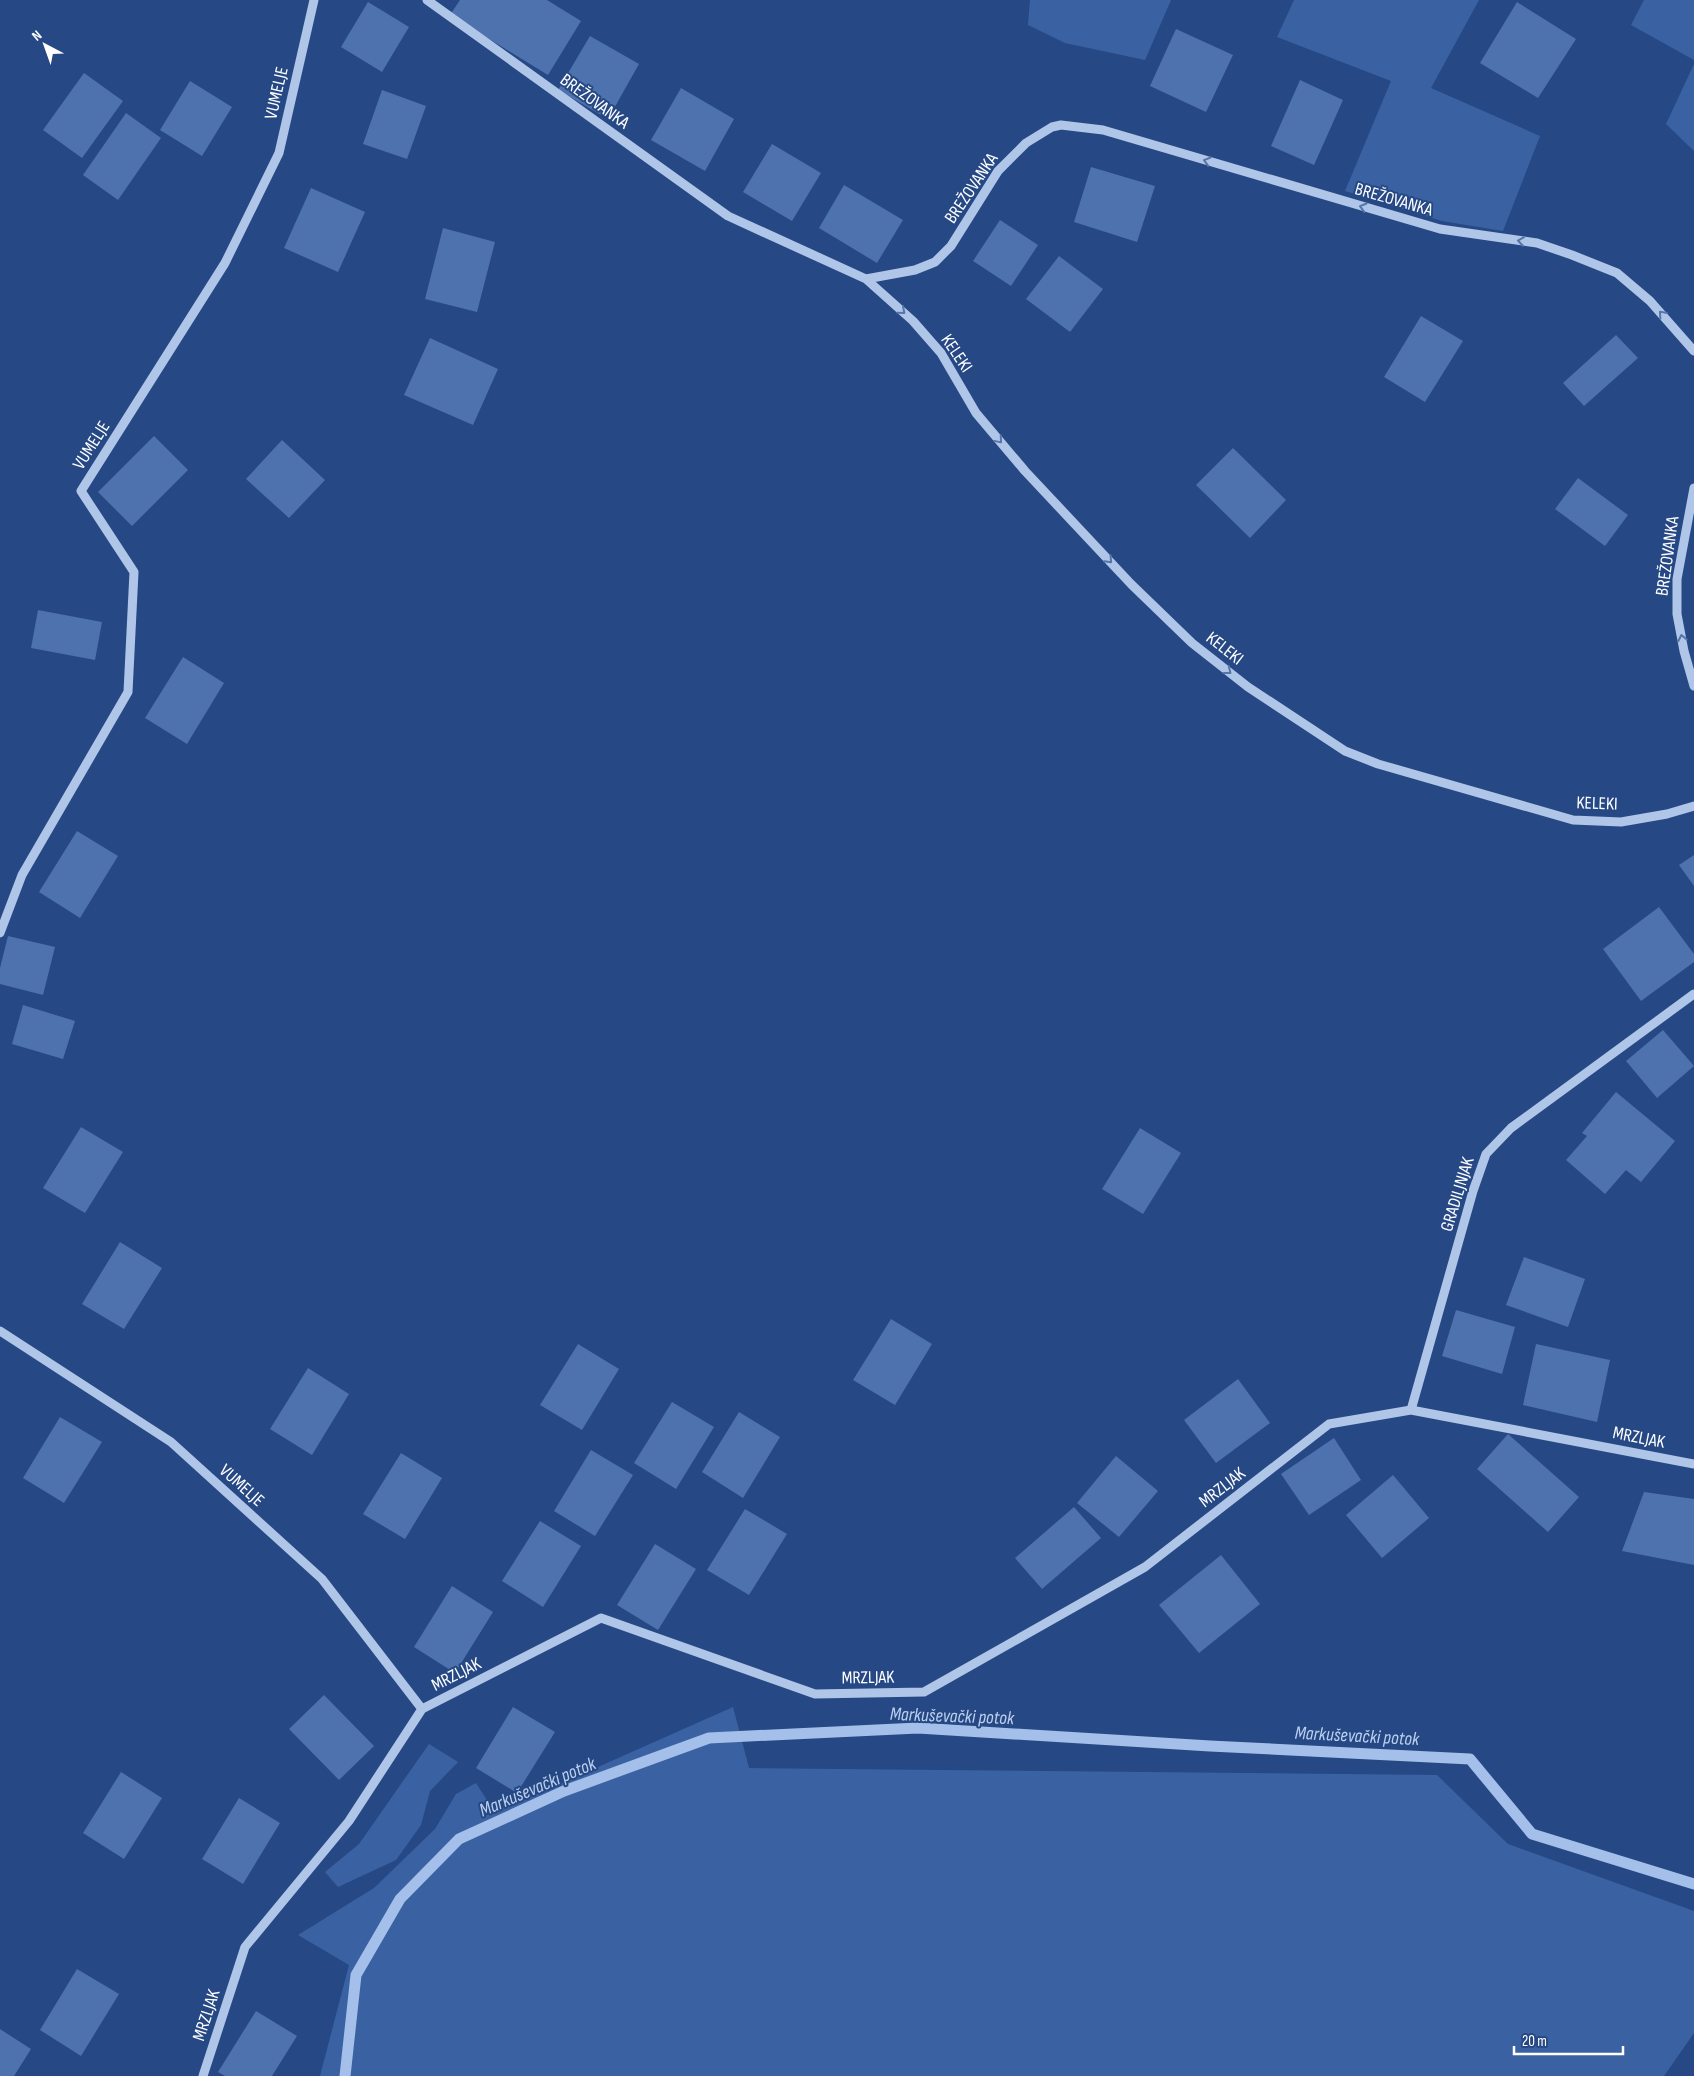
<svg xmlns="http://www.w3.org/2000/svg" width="1694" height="2076" viewBox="0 0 1694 2076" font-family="'Sofia Sans Condensed',sans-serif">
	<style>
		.green { fill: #3a62a2 }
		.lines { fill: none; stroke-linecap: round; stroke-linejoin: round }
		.stream { stroke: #a4bfe9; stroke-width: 11 }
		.building { fill: #4e72ad }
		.minor { stroke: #b0c6e8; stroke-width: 9 }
		.oneway { stroke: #5675a8 }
		.labels { text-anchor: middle; stroke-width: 4; stroke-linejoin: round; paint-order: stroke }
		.street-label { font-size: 18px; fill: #fff; stroke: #264985 }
		.water-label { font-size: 19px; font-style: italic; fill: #bcd0ef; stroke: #264985 }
	</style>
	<rect width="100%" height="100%" fill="#264985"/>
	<path class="green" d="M1030,0H1171L1145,60L1065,43L1028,25Z
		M1294,0H1479L1431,88L1540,136L1503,231L1442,221L1345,191L1391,81L1277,37Z
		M1644,0H1694V60L1631,25Z
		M1694,64V151L1666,124Z
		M733,1707L749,1768L1437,1775L1508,1844L1694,1911V2033L1664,2076H320L349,1965L298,1935L374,1888L435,1829L456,1794L476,1783L492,1808L517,1803Z
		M429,1744L458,1762L430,1791L421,1825L396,1860L338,1887L325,1872L359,1844Z"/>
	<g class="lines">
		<path class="stream" d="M345,2076L356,1975L400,1899L459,1839L564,1791L709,1738L918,1728L1210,1746L1470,1759L1532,1834L1694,1884"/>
	</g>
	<path class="building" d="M460,0H547L581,21L548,75L450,15Z
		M368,2L409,27L382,72L341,47Z
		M1517,2L1576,39L1538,98L1480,63Z
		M1176,29L1233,55L1206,112L1150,86Z
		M590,36L639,64L608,119L558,90Z
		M84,73L123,101L82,158L43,130Z
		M1300,80L1343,100L1314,165L1271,146Z
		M190,81L232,107L202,156L160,130Z
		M681,88L734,119L705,171L651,140Z
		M382,90L426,106L407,159L363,144Z
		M126,113L161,138L118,200L83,175Z
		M772,144L821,173L792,221L743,192Z
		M1091,167L1155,186L1137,242L1074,222Z
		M844,185L903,220L877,263L819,228Z
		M311,188L365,212L338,272L284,248Z
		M1000,220L1038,245L1011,286L973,261Z
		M443,228L495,242L477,312L425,299Z
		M1059,256L1103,289L1070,332L1026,299Z
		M1421,316L1463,341L1425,402L1384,377Z
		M1616,335L1638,358L1584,406L1563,383Z
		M430,338L498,369L473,425L404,395Z
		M154,436L188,470L132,526L98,492Z
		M282,440L325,480L289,518L246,479Z
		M1233,448L1286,500L1250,538L1196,485Z
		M1578,478L1628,515L1605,546L1555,509Z
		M38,610L102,622L95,660L31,648Z
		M183,657L224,683L187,744L145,718Z
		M77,831L118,856L80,918L39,892Z
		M1694,855V886L1679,865Z
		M1659,907L1694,954V962L1641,1001L1603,949Z
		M8,936L55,947L43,995L0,984V968Z
		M23,1005L75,1021L63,1059L12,1044Z
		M1663,1030L1694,1066L1657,1098L1626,1061Z
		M1616,1092L1675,1141L1641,1182L1626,1170L1605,1194L1566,1160L1587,1136L1582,1133Z
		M81,1127L123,1152L85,1213L43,1188Z
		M1140,1128L1181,1153L1143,1214L1102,1189Z
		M120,1242L162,1268L124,1329L82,1304Z
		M1524,1257L1585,1279L1568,1327L1506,1305Z
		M1456,1310L1515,1327L1502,1374L1442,1356Z
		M891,1319L932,1344L895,1405L853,1380Z
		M578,1344L619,1369L582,1430L540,1405Z
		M1536,1344L1610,1360L1597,1422L1523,1405Z
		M308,1368L349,1394L312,1455L270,1429Z
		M1238,1379L1270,1423L1216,1463L1184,1420Z
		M672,1402L714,1427L676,1489L634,1463Z
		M739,1412L780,1437L743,1498L702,1472Z
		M60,1417L102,1442L64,1503L23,1478Z
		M1508,1434L1579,1497L1548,1532L1477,1469Z
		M1334,1438L1361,1480L1309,1515L1281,1474Z
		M591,1450L633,1475L595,1536L554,1511Z
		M401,1453L442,1478L405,1539L363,1514Z
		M1116,1456L1158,1491L1119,1537L1077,1503Z
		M1393,1475L1429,1518L1382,1558L1346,1515Z
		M1644,1492L1694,1499V1565L1622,1551Z
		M1074,1507L1101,1538L1042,1589L1015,1558Z
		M745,1509L787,1534L749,1595L707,1570Z
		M540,1521L581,1546L543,1607L502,1581Z
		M655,1544L696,1569L658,1630L617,1605Z
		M1221,1555L1260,1604L1199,1653L1159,1605Z
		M452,1586L493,1612L455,1673L414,1647Z
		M324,1695L374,1746L339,1780L289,1729Z
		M513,1707L555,1732L517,1793L476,1768Z
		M121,1772L162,1798L124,1859L83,1833Z
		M239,1798L280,1823L243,1884L202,1859Z
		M77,1969L119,1994L81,2056L40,2030Z
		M256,2011L297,2036L272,2076H225L218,2072Z
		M0,2029L31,2049L14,2076H0Z"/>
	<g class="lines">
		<path class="minor" d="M427,0L728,216L866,279L915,270L935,262L951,246L998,171L1026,143L1052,127L1061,125L1103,130L1440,229L1537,243L1572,255L1617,273L1650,301L1694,351
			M866,279L913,321L941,353L976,413L1025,471L1131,584L1192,643L1248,687L1345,751L1378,764L1573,820L1621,822L1667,814L1694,806
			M1694,488L1677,579V614L1684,651L1694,686
			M0,933L22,875L128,692L134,572L81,491L225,263L279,153L314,0
			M0,1331L171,1442L322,1579L422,1709
			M1411,1410L1473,1191L1486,1154L1511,1128L1694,994
			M203,2076L245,1947L349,1821L422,1709L601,1618L815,1694L924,1692L1145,1567L1329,1424L1411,1410L1694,1464"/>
	</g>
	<defs><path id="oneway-chevron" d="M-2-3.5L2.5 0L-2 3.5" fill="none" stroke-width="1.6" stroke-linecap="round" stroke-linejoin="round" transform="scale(1.25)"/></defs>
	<g class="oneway">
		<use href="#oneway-chevron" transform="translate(1207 161) rotate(-164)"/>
		<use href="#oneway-chevron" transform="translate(1363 207) rotate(-164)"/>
		<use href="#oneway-chevron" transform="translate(1521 241) rotate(-172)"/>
		<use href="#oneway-chevron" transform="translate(902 311) rotate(41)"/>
		<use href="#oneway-chevron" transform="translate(1662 314) rotate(-131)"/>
		<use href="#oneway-chevron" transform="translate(999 440) rotate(50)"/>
		<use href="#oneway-chevron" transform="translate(1109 560) rotate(47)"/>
		<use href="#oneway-chevron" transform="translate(1682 638) rotate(-101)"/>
		<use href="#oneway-chevron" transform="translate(1228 671) rotate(38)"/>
	</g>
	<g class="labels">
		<g class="street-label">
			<text transform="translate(276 93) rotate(-77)" y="6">VUMELJE</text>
			<text transform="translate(595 101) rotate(36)" y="6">BREŽOVANKA</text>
			<text transform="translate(971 188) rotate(-56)" y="6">BREŽOVANKA</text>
			<text transform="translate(1394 199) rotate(16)" y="6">BREŽOVANKA</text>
			<text transform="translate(957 353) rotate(56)" y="6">KELEKI</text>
			<text transform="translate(91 445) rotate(-58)" y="6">VUMELJE</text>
			<text transform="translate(1667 556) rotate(-82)" y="6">BREŽOVANKA</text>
			<text transform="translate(1225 648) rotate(38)" y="6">KELEKI</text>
			<text transform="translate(1597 803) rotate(2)" y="6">KELEKI</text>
			<text transform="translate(1457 1194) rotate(-73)" y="6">GRADILJNJAK</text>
			<text transform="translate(1639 1437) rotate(11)" y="6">MRZLJAK</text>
			<text transform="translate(242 1485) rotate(42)" y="6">VUMELJE</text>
			<text transform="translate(1222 1487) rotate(-38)" y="6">MRZLJAK</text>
			<text transform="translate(456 1674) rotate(-27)" y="6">MRZLJAK</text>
			<text transform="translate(868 1677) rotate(-1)" y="6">MRZLJAK</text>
			<text transform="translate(206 2015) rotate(-72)" y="6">MRZLJAK</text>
		</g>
		<g class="water-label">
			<text transform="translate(952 1715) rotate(2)" y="7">Markuševački potok</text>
			<text transform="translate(1357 1735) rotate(3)" y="7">Markuševački potok</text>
			<text transform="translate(537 1786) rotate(-23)" y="7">Markuševački potok</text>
		</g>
	</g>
	<g transform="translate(45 45) rotate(319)" stroke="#264985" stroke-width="4" paint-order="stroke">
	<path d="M0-4L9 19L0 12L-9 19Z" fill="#ffffff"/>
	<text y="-8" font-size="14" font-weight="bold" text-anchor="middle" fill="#ffffff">N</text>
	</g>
	<path d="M1514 2046v8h109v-8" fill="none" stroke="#ffffff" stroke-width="2.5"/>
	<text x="1522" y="2046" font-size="15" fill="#ffffff" stroke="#264985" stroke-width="4" paint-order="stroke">20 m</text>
</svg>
